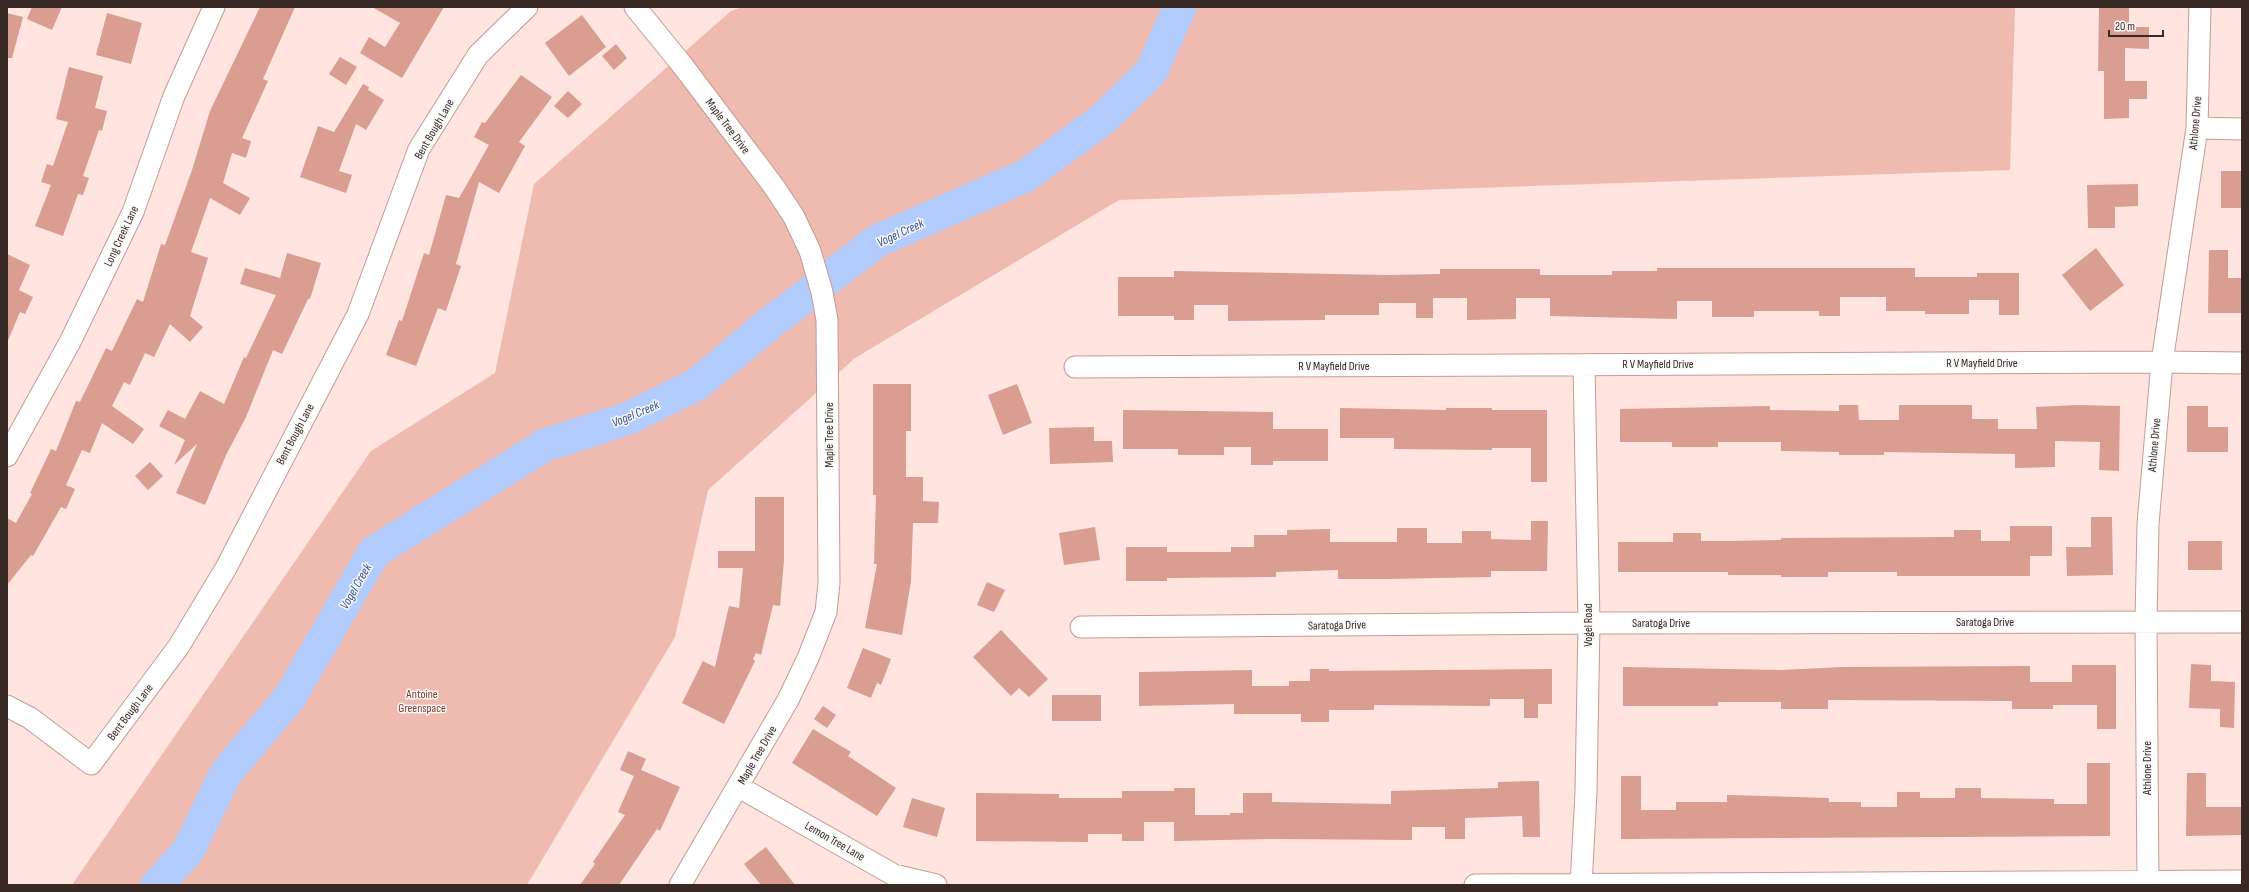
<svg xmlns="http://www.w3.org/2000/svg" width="2249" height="892" viewBox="0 0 2249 892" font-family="'Sofia Sans Condensed',sans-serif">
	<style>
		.park { fill: #efbab0 }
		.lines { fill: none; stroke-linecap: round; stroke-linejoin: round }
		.river { stroke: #b1ccfd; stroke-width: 33 }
		.building { fill: #da9d91 }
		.minor-casing { stroke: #c49b93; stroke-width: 23 }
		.minor { stroke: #fff; stroke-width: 21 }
		.labels { text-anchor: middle; stroke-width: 3; stroke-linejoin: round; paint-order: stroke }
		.street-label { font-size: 12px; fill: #392925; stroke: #f8f8f8 }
		.park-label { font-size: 12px; fill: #83392d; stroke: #f8f8f8 }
		.water-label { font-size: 13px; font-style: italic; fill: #355490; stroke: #f8f8f8 }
	</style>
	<rect width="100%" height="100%" fill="#ffe4df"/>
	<path class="park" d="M743,7H2015L2010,170L1119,200L855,358L708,490L675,637L527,885H72L371,451L495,373L534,184L731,11Z"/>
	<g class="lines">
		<path class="river" d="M157,885L188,851L226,773L290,697L374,552L545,445L629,418L696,385L769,324L877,241L1027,175L1103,119L1151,72L1180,7"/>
	</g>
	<path class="building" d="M32,7H62L52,30L27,19Z
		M260,7H295L263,79L268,81L242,138L251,141L246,158L232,153L223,183L250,198L240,215L210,198L191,252L208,258L190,316L203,327L190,342L170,324L154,357L145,353L130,385L124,382L112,406L144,429L133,444L102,423L90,453L82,450L66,485L75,489L66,509L61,507L33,556L31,555L7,585V518L16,523L32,494L30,493L51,449L56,451L76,401L80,402L106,348L112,351L137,299L143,302L161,244L165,245L192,170L210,111Z
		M372,7H444L402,78L360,53L369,37L385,47L400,23Z
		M2099,7H2129V27H2149V49L2125,48V81H2147V99H2129V118L2104,119V71H2098Z
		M7,13L23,17L12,58H7Z
		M107,13L142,23L131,64L96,55Z
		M582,15L606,47L569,76L545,43Z
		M616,44L627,58L614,70L602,56Z
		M340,57L357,67L346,85L329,74Z
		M69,67L103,76L95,108L107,111L102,131L99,130L83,176L89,178L83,195L78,194L63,236L35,226L51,185L41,182L47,164L53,166L68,122L56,119Z
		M521,75L552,97L519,142L525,146L499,193L479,182L456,264L461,266L446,311L438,308L416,366L386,355L399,320L402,321L424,253L429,255L446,195L459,198L489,145L474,137L482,122L485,123Z
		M363,84L369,87L368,90L384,100L366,130L356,124L339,171L352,175L346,193L300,177L318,126L334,132Z
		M568,91L582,104L568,118L554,106Z
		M2221,171H2242V208H2221Z
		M2138,184V206L2115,207V228H2088L2087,185Z
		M2096,248L2124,285L2090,311L2062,275Z
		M2209,250H2228V278H2242V313H2208Z
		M287,253L321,263L310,299H308L282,354L273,350L246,417L226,455L205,505L176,493L197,444L174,465L185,440L159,426L168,410L185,419L200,391L224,404L244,357L246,358L276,295L240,284L245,268L280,278Z
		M7,254L30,265L19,290L33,297L25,314L20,312L7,343Z
		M1657,268H1915V277H1977V273H2019V315H1999V300H1969V314H1925V311H1886V297H1840V316H1819V311H1754V317H1712V301H1677V319L1550,316V298H1516V319L1467,320V298H1433V318H1416V303H1379V315H1325V320L1228,321V305H1194V320H1174V316H1118V277H1174V271L1388,275L1440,274V269H1540V275H1612V271H1657Z
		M873,384H911V431H906V477H923V501L939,502L938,523H913L911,581L902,635L865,628L877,564H874L876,495H873Z
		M1017,384L1032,423L1003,435L988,395Z
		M1839,405H1858L1859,420H1899V405H1972V419H1998V429H2037L2036,407L2077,405L2120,406L2119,471L2099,470L2100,442L2055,441V467L2015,468V454L1884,452V455H1839V452L1781,451V442H1718V447H1672V442H1620V409L1770,406V410L1839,411Z
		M2187,406H2208V427H2228V452H2187Z
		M1340,408L1446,410V408H1492V410H1547V482H1531V448H1492V450L1394,449V438H1340Z
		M1123,410L1273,412V429H1328V461H1273V465H1251V447H1224V455H1178V449H1123Z
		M1094,427V441H1112L1113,462L1050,464L1049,428Z
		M150,462L163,476L148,490L135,476Z
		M755,497H784V560L780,606L773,605L761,655L756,653L753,659L755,661L724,724L682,703L703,661L715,667L729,606L739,608L743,568H718V551H755Z
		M2091,517H2112L2113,575L2067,576L2066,547H2091Z
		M1531,521H1548L1547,571H1491V577L1387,579H1338V570L1276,572V577L1167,578V581H1126V547H1167V552H1231V547H1254V535H1287V530L1330,529V542H1397V528H1427V543H1462V531H1491V539L1531,540Z
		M2010,526H2052V556H2030V576H1897V572H1828V577H1781V575H1728V572H1618V542H1673V533H1701V541H1728L1781,540V538L1954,537V530H1981V541H2010Z
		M1095,527L1100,560L1064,565L1059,533Z
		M2188,541H2222V570H2188Z
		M987,582L1005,590L994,612L977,605Z
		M1001,630L1048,679L1029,697L1019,688L1011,696L973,657Z
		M863,648L891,659L881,685L877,683L871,698L847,688Z
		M2191,664L2211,665V681L2235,682L2234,728L2220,727V709L2189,708Z
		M2072,665H2116V729H2097V705H2053V709H2012V701L1828,700V709H1781V702H1718V706H1623V667L1781,670L1844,667L2030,666V682H2072Z
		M1310,669H1329V671L1552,669V704H1538V718H1524V699H1490V706L1374,705V710H1329V722H1301V714H1234V704L1139,706V672L1252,670V686H1289V681H1310Z
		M1052,695H1101V721H1052Z
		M823,706L836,715L827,728L814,719Z
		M813,729L851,752L848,756L896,788L877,816L792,763Z
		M628,751L646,759L641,770L680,787L660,831L657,829L619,885H580L595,864L593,862L625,815L618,812L634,776L620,770Z
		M2087,763H2110V836L1621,839V776H1641V810H1676V802H1727V795L1829,798V802H1861V807H1897V792H1920V798H1955V788H1981V798L2054,799V804H2087Z
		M2187,773H2206V807H2242V835L2186,836Z
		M1539,781L1540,837H1523L1522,816L1465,818V839H1445V827H1412V840L1272,839L1174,841V822H1144V841H1122V834H1088V842L976,841V793L1059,794V798H1122V791H1174V788H1195V815H1230V813H1243V793H1272V802L1391,804V791L1498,788V782Z
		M912,798L945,808L937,837L903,827Z
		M766,847L795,885H761L744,864Z"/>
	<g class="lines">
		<defs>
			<path id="minor" d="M635,7L683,66L775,188L794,217L810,251L822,292L827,320L829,583L826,612L808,658L788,700L680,885
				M2197,128L2242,129
				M1075,367L2162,362L2242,363
				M7,456L70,342L133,212L174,96L214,7
				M1081,627L1589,623L2242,622
				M7,706L30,718L91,764L179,646L226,568L358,314L419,149L478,55L527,7
				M739,787L894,875L936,885
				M1475,885L2242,881
				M1581,885L1586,792L1589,623L1584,365
				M2148,885L2146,621L2148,524L2162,362L2197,128L2200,7"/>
		</defs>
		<use href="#minor" class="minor-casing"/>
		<use href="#minor" class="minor"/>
	</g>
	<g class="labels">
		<g class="street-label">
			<text transform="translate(2195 123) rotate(-85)" y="4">Athlone Drive</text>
			<text transform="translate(728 126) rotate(53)" y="4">Maple Tree Drive</text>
			<text transform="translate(434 129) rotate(-60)" y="4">Bent Bough Lane</text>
			<text transform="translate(121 236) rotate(-65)" y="4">Long Creek Lane</text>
			<text x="1982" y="367">R V Mayfield Drive</text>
			<text x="1658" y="368">R V Mayfield Drive</text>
			<text x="1334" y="370">R V Mayfield Drive</text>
			<text transform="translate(295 434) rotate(-62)" y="4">Bent Bough Lane</text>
			<text transform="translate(829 435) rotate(-90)" y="4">Maple Tree Drive</text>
			<text transform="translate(2154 445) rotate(-85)" y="4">Athlone Drive</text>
			<text x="1985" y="626">Saratoga Drive</text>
			<text x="1661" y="627">Saratoga Drive</text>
			<text transform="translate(1337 625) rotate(-1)" y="4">Saratoga Drive</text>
			<text transform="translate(1588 625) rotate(-90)" y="4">Vogel Road</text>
			<text transform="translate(130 712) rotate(-53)" y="4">Bent Bough Lane</text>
			<text transform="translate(757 755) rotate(-60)" y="4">Maple Tree Drive</text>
			<text transform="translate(2147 768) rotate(-90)" y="4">Athlone Drive</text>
			<text transform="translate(835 841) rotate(30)" y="4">Lemon Tree Lane</text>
		</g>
		<g class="park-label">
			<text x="422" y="698">Antoine<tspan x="422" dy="14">Greenspace</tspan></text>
		</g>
		<g class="water-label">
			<text transform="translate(900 232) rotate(-25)" y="5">Vogel Creek</text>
			<text transform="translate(635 413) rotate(-23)" y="5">Vogel Creek</text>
			<text transform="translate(355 586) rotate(-60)" y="5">Vogel Creek</text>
		</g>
	</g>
	<rect width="2249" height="892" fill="none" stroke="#392925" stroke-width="16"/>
	<path d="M2109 30v6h54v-6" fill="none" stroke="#392925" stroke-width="2"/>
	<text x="2115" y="30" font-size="12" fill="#392925" stroke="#f8f8f8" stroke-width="3" paint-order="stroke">20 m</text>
</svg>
